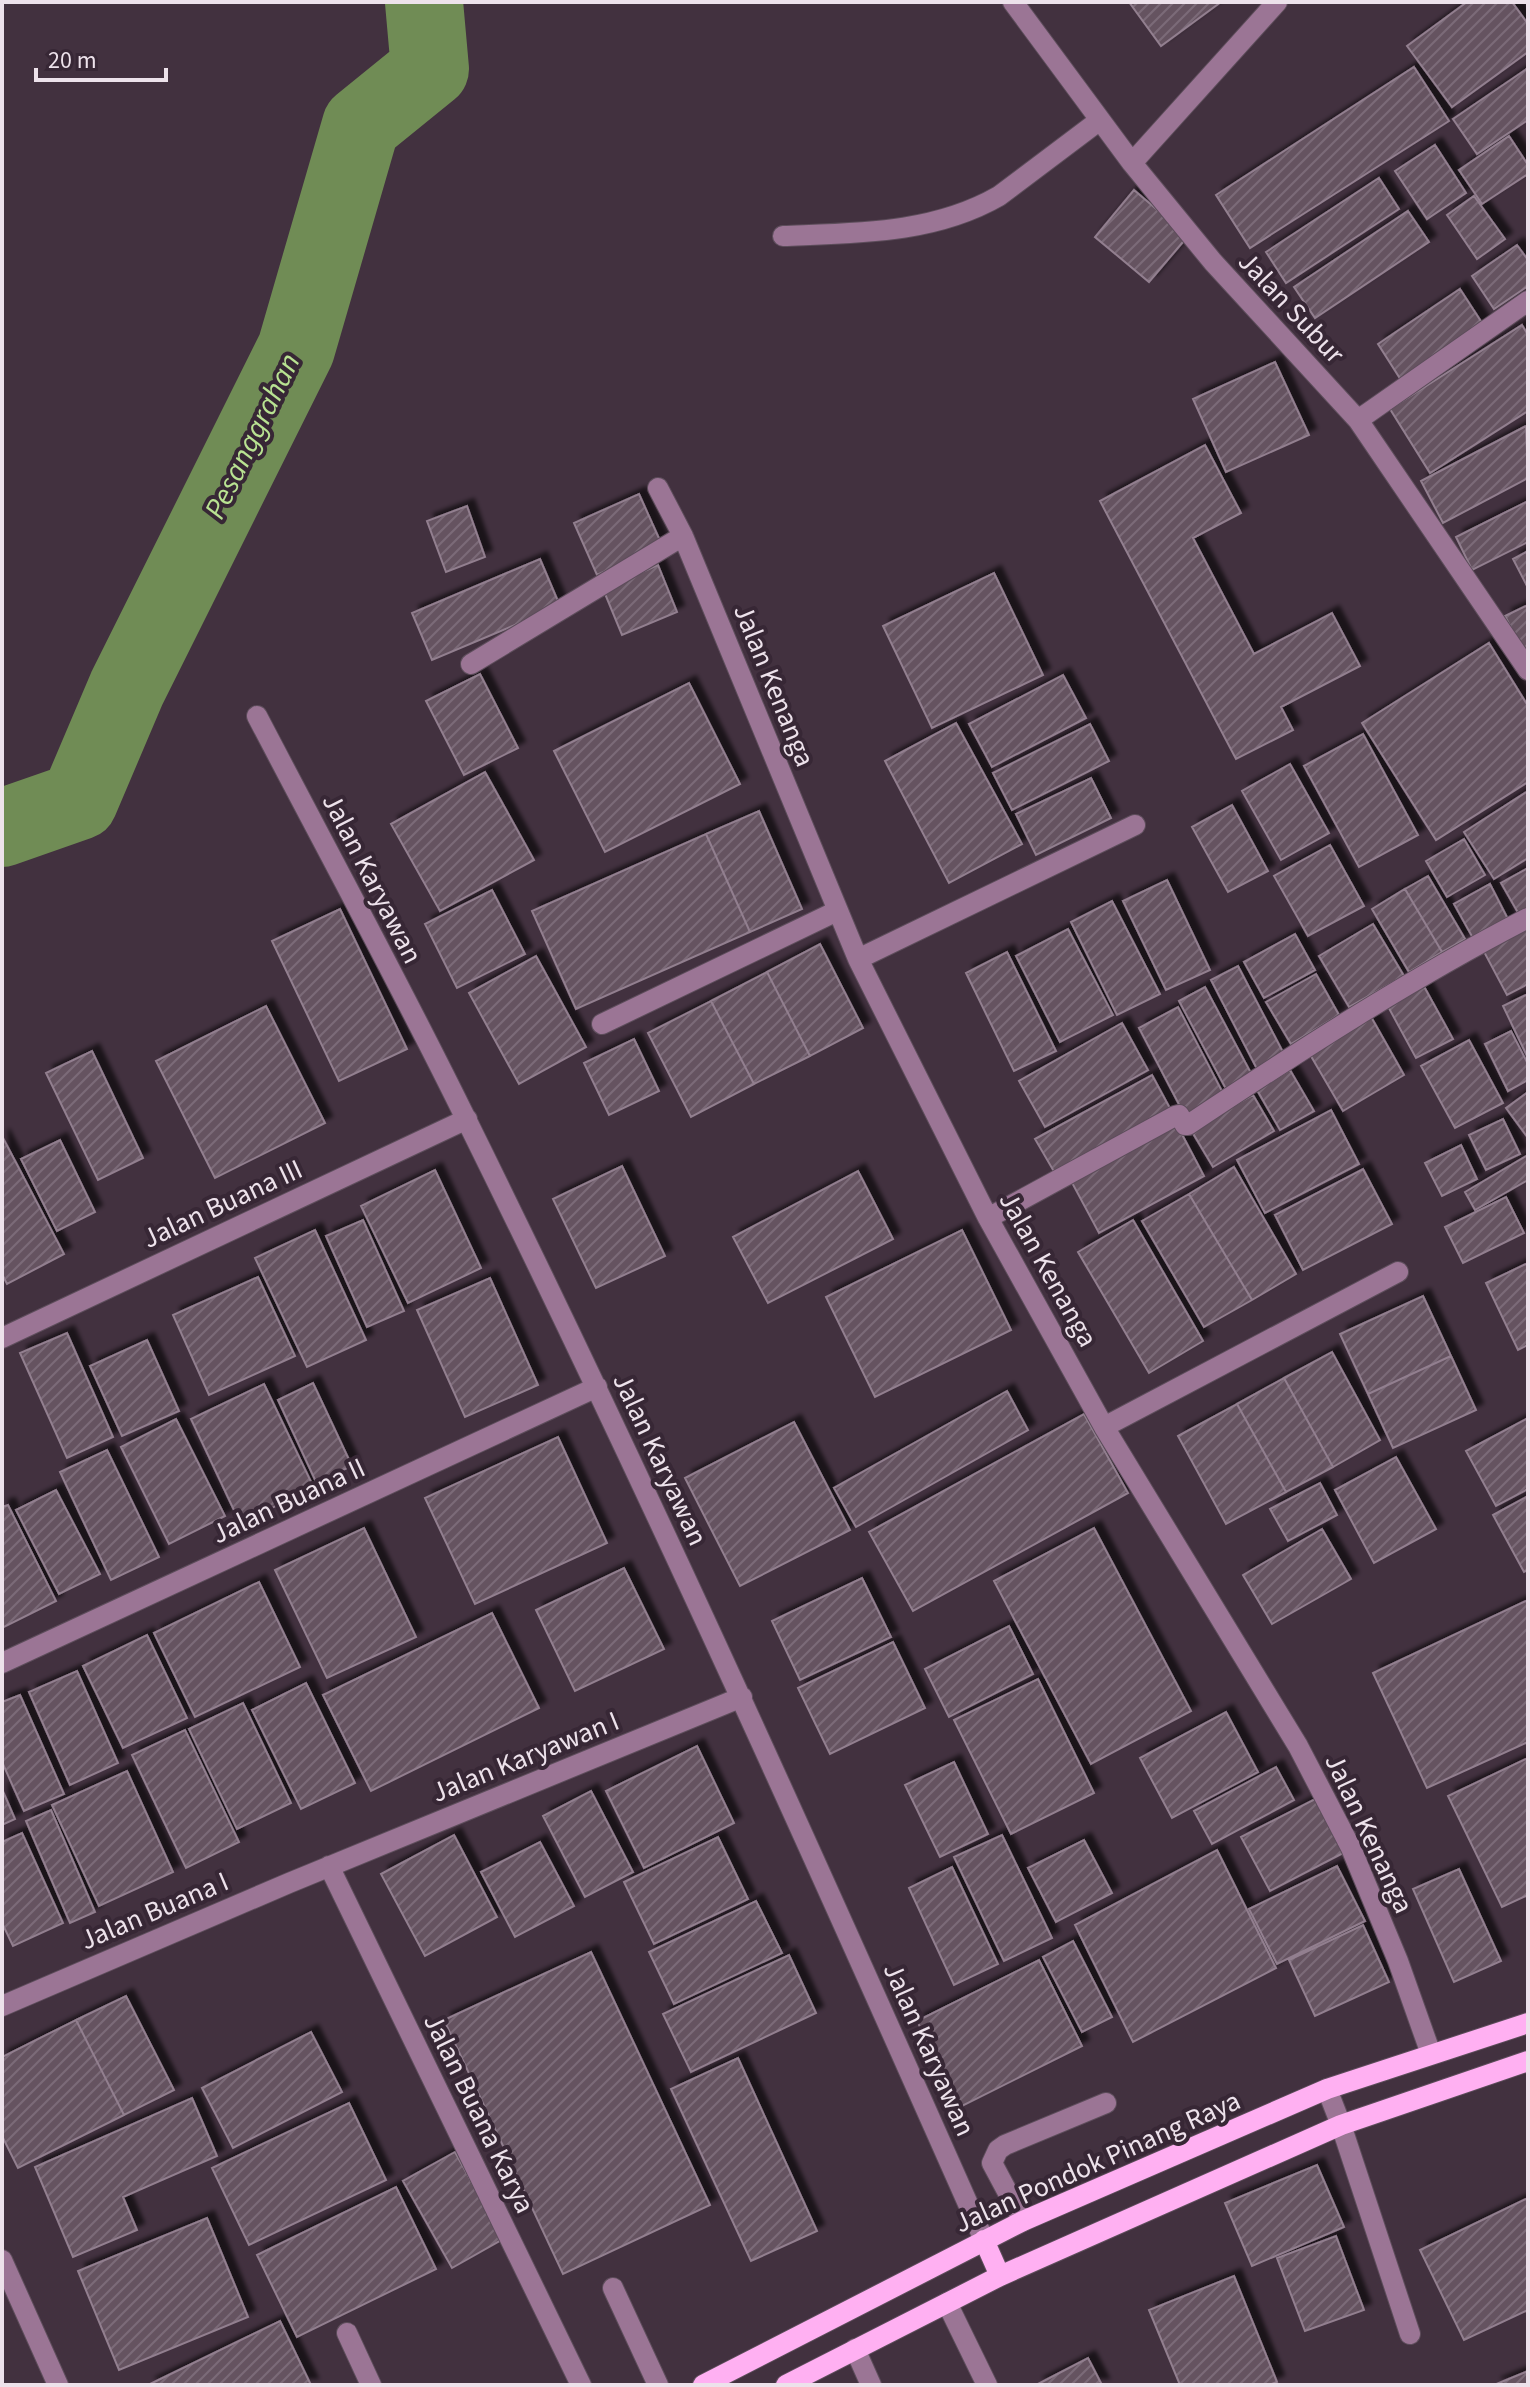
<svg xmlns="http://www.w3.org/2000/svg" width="1530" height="2387" viewBox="0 0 1530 2387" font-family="'Source Sans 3',sans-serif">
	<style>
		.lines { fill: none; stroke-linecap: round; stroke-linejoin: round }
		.river { stroke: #708c55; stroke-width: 78 }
		.building { fill: url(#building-hatch); stroke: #927f8f; stroke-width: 2; filter: url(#shadow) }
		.minor-casing { stroke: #5d4d5b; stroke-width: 22 }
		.major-casing { stroke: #5d4d5b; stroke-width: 22 }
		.minor { stroke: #9b7595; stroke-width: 20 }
		.major { stroke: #ffb0f2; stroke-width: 20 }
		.labels { text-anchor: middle; stroke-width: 8; stroke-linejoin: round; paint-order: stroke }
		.street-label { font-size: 28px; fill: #ede2eb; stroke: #372735 }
		.water-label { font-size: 30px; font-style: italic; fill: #b9e392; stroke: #372735 }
	</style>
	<defs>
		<pattern id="building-hatch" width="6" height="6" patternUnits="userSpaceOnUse" patternTransform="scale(2)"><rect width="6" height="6" fill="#655361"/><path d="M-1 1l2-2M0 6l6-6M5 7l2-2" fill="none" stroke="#7b6b78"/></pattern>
		<filter id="shadow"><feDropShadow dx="7" dy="-7" stdDeviation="2" flood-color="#0009"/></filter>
	</defs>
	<rect width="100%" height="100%" fill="#42313f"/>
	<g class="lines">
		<path class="river" d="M2,828L79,801L127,688L296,349L361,125L430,69L424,2"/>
	</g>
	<path class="building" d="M1129,2H1221L1161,46Z
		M1467,2H1512L1528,24V52L1452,107L1407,46Z
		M1414,67L1449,121L1250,248L1216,195Z
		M1528,68V120L1477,154L1453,119Z
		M1509,136L1528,165V174L1482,204L1459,170Z
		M1435,145L1466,193L1427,219L1395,171Z
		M1379,178L1399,209L1286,283L1266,252Z
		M1134,190L1188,236L1149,282L1095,237Z
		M1474,196L1505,239L1477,259L1447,215Z
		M1408,211L1429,242L1315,318L1294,287Z
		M1517,245L1528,260V286L1494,309L1472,276Z
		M1460,289L1484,326L1401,380L1378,344Z
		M1522,325L1528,335V411L1430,473L1390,409Z
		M1275,362L1309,435L1226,472L1193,399Z
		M1526,426L1528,478L1443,523L1421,481Z
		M1205,445L1241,513L1193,538L1254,654L1332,613L1360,666L1281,707L1293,730L1236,759L1100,501Z
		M639,494L662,545L597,575L574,523Z
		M1528,501V542L1472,570L1456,537Z
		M467,506L485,557L446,572L427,521Z
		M1528,551V588L1513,559Z
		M540,559L560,606L432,660L412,613Z
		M658,565L677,612L622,635L603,589Z
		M994,573L1043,675L932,728L883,626Z
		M1528,605V661L1505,616Z
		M1489,643L1528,706V782L1436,840L1362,723Z
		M480,674L518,748L464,775L426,701Z
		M1063,675L1086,718L992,767L969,724Z
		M689,683L740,784L605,852L554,751Z
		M956,723L1022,844L949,883L885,761Z
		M1090,724L1109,761L1012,810L993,773Z
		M1363,734L1418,835L1359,867L1304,766Z
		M1290,764L1329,833L1281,860L1242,791Z
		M485,772L534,860L440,911L391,824Z
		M1091,778L1111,818L1036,855L1016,814Z
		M1528,791V858L1494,879L1464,832Z
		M1232,805L1268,871L1228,892L1192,827Z
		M759,811L802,909L750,932L706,834Z
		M706,834L750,932L576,1009L532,911Z
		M1464,839L1485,875L1447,897L1426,861Z
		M1330,845L1364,906L1308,936L1274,876Z
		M1528,868V914L1521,918L1501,883Z
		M1428,876L1465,939L1442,952L1405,889Z
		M1167,880L1210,970L1166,990L1123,901Z
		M1490,884L1509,921L1474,940L1454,904Z
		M1405,889L1442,952L1409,972L1372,909Z
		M492,890L525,954L457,988L425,924Z
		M1112,901L1160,994L1117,1015L1071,922Z
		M340,909L407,1049L339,1081L272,941Z
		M1528,923V984L1507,995L1482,948Z
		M1373,924L1404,976L1349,1007L1319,956Z
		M1068,929L1113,1015L1060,1042L1016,956Z
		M1295,934L1315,970L1264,998L1244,962Z
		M820,944L863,1028L810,1056L767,972Z
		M1007,952L1056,1051L1014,1071L966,973Z
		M536,956L586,1047L519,1084L469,993Z
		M1238,966L1284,1054L1257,1069L1211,980Z
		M767,972L810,1056L754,1084L711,1001Z
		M1316,974L1339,1015L1291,1044L1266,1002Z
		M1421,981L1453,1039L1416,1058L1385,1001Z
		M1205,987L1252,1075L1226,1089L1179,1001Z
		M1528,994V1055L1527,1056L1503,1006Z
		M711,1001L754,1084L691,1117L648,1033Z
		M266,1006L325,1123L215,1178L156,1061Z
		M1178,1007L1224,1095L1185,1116L1139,1028Z
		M1370,1015L1404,1075L1343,1111L1308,1051Z
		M1122,1023L1148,1070L1045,1127L1019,1081Z
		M1511,1031L1528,1064V1080L1508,1091L1485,1044Z
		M634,1039L659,1091L609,1115L584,1063Z
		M1469,1040L1503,1103L1455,1128L1421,1066Z
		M92,1051L143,1158L98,1180L46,1073Z
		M1290,1070L1314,1111L1280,1130L1257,1090Z
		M1152,1075L1172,1112L1056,1175L1035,1139Z
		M1528,1092V1138L1506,1108Z
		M1253,1095L1274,1131L1213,1167L1191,1130Z
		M1331,1110L1359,1164L1265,1213L1237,1160Z
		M1503,1119L1520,1154L1486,1170L1469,1135Z
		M1176,1123L1204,1176L1099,1233L1070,1179Z
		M2,1136L64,1254L7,1284L2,1274Z
		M60,1140L95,1212L57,1231L21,1159Z
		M1461,1145L1477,1179L1442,1196L1425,1163Z
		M1528,1155V1180L1475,1210L1465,1192Z
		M622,1166L665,1256L596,1288L553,1199Z
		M1234,1167L1296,1274L1252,1300L1189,1194Z
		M1363,1169L1392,1224L1303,1270L1275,1215Z
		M435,1170L481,1268L408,1303L361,1206Z
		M858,1171L893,1239L768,1303L733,1237Z
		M1189,1194L1252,1300L1204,1327L1142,1221Z
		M1506,1197L1524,1233L1463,1263L1445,1227Z
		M363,1220L404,1311L367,1327L326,1236Z
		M1133,1220L1203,1341L1149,1373L1078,1252Z
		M315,1230L366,1340L307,1367L255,1258Z
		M962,1230L1011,1330L875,1397L826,1297Z
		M1528,1263V1345L1518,1350L1486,1283Z
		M258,1277L295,1356L209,1395L173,1315Z
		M490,1278L538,1385L465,1417L417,1310Z
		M1423,1296L1451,1356L1368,1394L1340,1334Z
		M67,1333L113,1437L67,1458L20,1353Z
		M147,1340L179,1411L122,1436L90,1366Z
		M1332,1352L1380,1440L1333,1467L1284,1378Z
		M1451,1356L1476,1410L1393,1448L1368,1394Z
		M1284,1378L1333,1467L1286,1492L1237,1404Z
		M313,1383L352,1466L316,1482L278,1400Z
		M264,1384L314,1488L240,1523L191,1419Z
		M1007,1391L1028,1430L856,1527L834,1488Z
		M1237,1404L1286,1492L1226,1524L1178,1436Z
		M1084,1414L1128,1493L913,1611L869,1532Z
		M1528,1418V1489L1496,1506L1466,1451Z
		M176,1419L225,1516L169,1544L121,1447Z
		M794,1422L850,1530L740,1586L685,1478Z
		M558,1437L607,1543L475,1604L425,1498Z
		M107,1450L159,1557L111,1580L60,1472Z
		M1396,1457L1436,1529L1374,1563L1335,1490Z
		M1320,1483L1337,1515L1288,1541L1270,1509Z
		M56,1490L100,1574L59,1594L16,1510Z
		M1528,1496V1570L1524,1572L1493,1515Z
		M8,1505L56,1601L2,1628V1507Z
		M364,1528L416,1637L327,1678L275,1570Z
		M1094,1528L1191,1711L1091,1764L994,1581Z
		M1322,1529L1351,1579L1272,1624L1243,1575Z
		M624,1568L664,1649L575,1691L536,1610Z
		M862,1578L891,1637L800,1680L772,1621Z
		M259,1582L300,1667L195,1717L154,1633Z
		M1528,1600V1742L1427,1788L1373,1673Z
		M492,1613L539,1708L371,1791L323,1695Z
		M1009,1626L1033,1674L949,1717L925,1669Z
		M147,1635L187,1718L123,1748L83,1666Z
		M893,1642L925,1708L830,1754L798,1688Z
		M77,1671L118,1763L70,1785L29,1692Z
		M1038,1679L1094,1793L1011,1834L954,1720Z
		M306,1683L355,1783L301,1809L252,1710Z
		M20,1695L64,1794L24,1811L2,1762V1702Z
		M243,1703L291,1803L237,1829L189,1729Z
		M1226,1712L1258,1772L1172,1818L1140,1758Z
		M185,1730L239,1842L186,1868L132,1755Z
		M697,1746L734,1823L644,1868L606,1791Z
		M1528,1758V1895L1502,1907L1448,1796Z
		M954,1762L988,1834L940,1857L905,1785Z
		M1276,1767L1294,1800L1212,1844L1194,1811Z
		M127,1771L173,1872L99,1906L52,1805Z
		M2,1789L15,1819L2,1825Z
		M591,1791L633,1872L585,1897L543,1816Z
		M1321,1796L1349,1850L1270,1891L1241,1837Z
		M51,1810L95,1912L70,1923L26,1821Z
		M22,1833L63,1923L13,1946L2,1923V1842Z
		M454,1835L497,1917L425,1956L381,1874Z
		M1002,1835L1052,1938L1004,1961L954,1857Z
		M718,1837L748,1899L654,1944L624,1882Z
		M1084,1840L1112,1893L1056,1922L1028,1868Z
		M540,1842L574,1906L515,1937L481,1872Z
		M1217,1850L1276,1968L1133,2042L1075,1925Z
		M1337,1866L1365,1921L1277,1964L1249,1909Z
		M952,1867L998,1964L954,1985L909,1888Z
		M1459,1869L1501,1961L1454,1982L1413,1889Z
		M756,1901L782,1953L674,2004L649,1952Z
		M1363,1925L1389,1982L1315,2016L1289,1960Z
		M1073,1941L1112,2017L1082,2032L1043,1957Z
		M591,1952L710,2205L563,2274L444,2020Z
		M789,1955L816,2013L691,2072L663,2014Z
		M1039,1960L1082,2046L960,2107L917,2021Z
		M126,1996L174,2090L124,2115L76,2020Z
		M76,2020L124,2115L18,2168L2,2136V2057Z
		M311,2032L342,2092L233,2148L202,2088Z
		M738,2058L817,2231L751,2261L671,2089Z
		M192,2098L217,2156L123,2197L137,2230L73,2257L35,2167Z
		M349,2103L386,2180L249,2245L212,2168Z
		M455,2152L503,2239L452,2268L403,2181Z
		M1317,2165L1344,2227L1252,2266L1225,2203Z
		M396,2187L436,2269L297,2337L257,2255Z
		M1528,2198V2310L1464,2340L1420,2250Z
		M207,2218L248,2317L119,2370L78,2271Z
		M1336,2236L1364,2310L1305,2331L1277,2258Z
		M1234,2276L1277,2382L1269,2385H1180L1149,2310Z
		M280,2321L311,2385H148Z
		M1088,2358L1102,2385H1036Z
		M1528,2371V2385H1494Z"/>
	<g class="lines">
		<defs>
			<path id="minor" d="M1013,2L1132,163L1213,262L1358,420L1528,670
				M1132,163L1277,2
				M783,236C856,233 933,234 999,196L1100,120
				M1358,420L1528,301
				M658,488L683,536L858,959L988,1218L1104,1427L1298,1746L1351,1848L1398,1961L1431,2054
				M471,664L683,536
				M257,716C328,852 401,986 468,1123C650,1491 818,1865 984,2240
				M858,959L1135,825
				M602,1024L837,911
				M988,1218L1175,1116L1179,1115L1185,1125H1188C1299,1051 1410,979 1528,918
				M2,1338L467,1119
				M1104,1427L1398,1272
				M2,1663L597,1387
				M329,1866L581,2385
				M2,2006L289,1883L742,1697
				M1327,2089L1341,2125L1410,2334
				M1023,2221L992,2163L998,2150L1005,2145L1106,2103
				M2,2260L58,2385
				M613,2288L658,2385
				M947,2303L987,2385
				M347,2333L371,2385
				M855,2349L871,2385"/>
			<path id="major" d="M984,2240L1000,2276
				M703,2385L1023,2221L1327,2089L1528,2023
				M786,2385L1000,2276L1341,2125L1528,2061"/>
		</defs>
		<use href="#minor" class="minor-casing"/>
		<use href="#major" class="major-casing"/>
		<use href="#minor" class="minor"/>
		<use href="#major" class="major"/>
	</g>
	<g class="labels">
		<g class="street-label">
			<text transform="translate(1292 307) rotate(47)" y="10">Jalan Subur</text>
			<text transform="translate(775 685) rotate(68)" y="10">Jalan Kenanga</text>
			<text transform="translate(373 878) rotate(63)" y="10">Jalan Karyawan</text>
			<text transform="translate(222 1203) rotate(-25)" y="10">Jalan Buana III</text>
			<text transform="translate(1049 1269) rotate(61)" y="10">Jalan Kenanga</text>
			<text transform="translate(661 1459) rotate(65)" y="10">Jalan Karyawan</text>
			<text transform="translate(288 1500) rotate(-25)" y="10">Jalan Buana II</text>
			<text transform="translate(525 1756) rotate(-22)" y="10">Jalan Karyawan I</text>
			<text transform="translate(1370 1833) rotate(65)" y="10">Jalan Kenanga</text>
			<text transform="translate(154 1910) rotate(-23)" y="10">Jalan Buana I</text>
			<text transform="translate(930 2049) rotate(66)" y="10">Jalan Karyawan</text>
			<text transform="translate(480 2113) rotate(64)" y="10">Jalan Buana Karya</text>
			<text transform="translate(1097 2161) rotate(-24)" y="10">Jalan Pondok Pinang Raya</text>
		</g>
		<g class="water-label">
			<text transform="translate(252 436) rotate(-64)" y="10">Pesanggrahan</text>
		</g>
	</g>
	<rect width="1530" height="2387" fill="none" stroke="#ede2eb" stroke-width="8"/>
	<path d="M36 68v12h130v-12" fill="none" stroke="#ede2eb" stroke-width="4"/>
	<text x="48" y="68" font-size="24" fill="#ede2eb" stroke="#372735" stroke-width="6" paint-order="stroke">20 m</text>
</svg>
